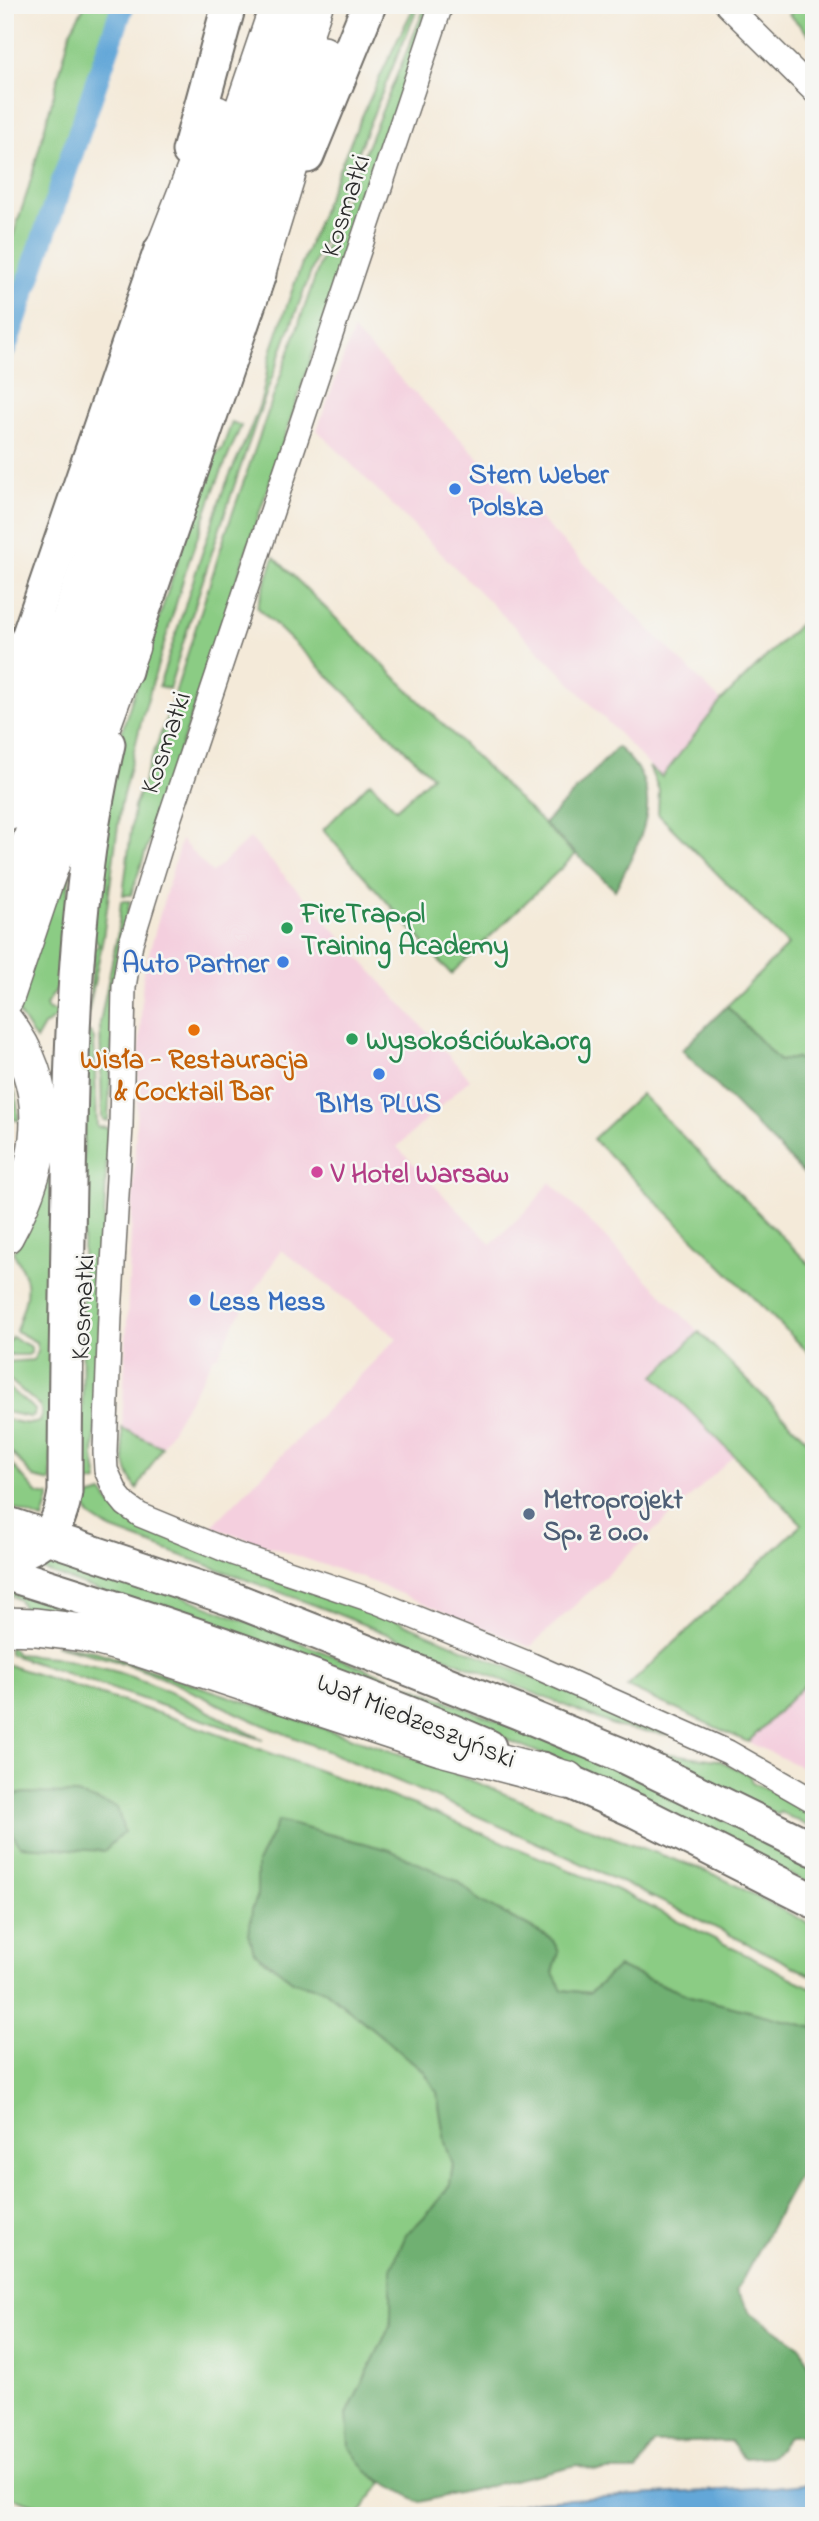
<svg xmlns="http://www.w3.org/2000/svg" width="819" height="2521" viewBox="0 0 819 2521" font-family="'Indie Flower',sans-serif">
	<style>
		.built { fill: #f4cfde }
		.green { fill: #8bcc84; stroke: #5b7c58; stroke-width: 2 }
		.forest { fill: #70b072; stroke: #4e6e4e; stroke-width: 2 }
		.water { fill: #63a7d8; stroke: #476982; stroke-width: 2 }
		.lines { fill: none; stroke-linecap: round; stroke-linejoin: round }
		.canal { stroke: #63a7d8; stroke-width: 23 }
		.minor-casing { stroke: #716e68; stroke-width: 26 }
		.secondary-casing { stroke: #716e68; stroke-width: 37 }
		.primary-casing { stroke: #716e68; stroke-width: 40 }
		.minor { stroke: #fff; stroke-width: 23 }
		.secondary { stroke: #fff; stroke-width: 33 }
		.primary { stroke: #fff; stroke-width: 37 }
		.shop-dot { fill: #3f7fe0; stroke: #f6f6f2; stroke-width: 2.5 }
		.leisure-dot { fill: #2e9e5b; stroke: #f6f6f2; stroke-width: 2.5 }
		.food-dot { fill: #e8710a; stroke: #f6f6f2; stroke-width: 2.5 }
		.hotel-dot { fill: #d1479c; stroke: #f6f6f2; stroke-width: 2.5 }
		.service-dot { fill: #5c6f8a; stroke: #f6f6f2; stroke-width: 2.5 }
		.labels { text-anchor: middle; stroke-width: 5; stroke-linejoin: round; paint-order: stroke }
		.street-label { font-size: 28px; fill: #2b2b2b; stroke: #f6f6f2 }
		.shop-label { font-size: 28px; font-weight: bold; fill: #366cbe; stroke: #f6f6f2; text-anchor: start }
		.leisure-label { font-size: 28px; font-weight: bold; fill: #27864d; stroke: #f6f6f2; text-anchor: start }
		.food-label { font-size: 28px; font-weight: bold; fill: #c56008; stroke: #f6f6f2 }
		.hotel-label { font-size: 28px; font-weight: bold; fill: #b23c85; stroke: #f6f6f2; text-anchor: start }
		.service-label { font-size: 28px; font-weight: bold; fill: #4e5e75; stroke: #f6f6f2; text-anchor: start }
	</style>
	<rect width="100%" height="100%" fill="#f6f6f2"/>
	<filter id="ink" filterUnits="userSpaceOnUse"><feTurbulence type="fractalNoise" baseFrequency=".0143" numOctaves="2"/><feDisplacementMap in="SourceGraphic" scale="14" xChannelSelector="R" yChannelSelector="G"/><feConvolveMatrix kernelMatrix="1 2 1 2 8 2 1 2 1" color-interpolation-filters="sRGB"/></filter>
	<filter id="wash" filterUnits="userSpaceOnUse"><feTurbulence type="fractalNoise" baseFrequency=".00686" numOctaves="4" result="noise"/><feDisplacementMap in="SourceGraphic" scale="28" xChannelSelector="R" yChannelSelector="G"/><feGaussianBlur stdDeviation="1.57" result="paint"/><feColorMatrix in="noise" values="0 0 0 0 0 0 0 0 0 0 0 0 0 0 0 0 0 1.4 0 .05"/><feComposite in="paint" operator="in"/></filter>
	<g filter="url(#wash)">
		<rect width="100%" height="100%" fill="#f4ead9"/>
		<path class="built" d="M353,331L721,701L661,778L562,674L317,430Z
			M250,838L470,1079L397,1147L491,1244L531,1206L550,1182L699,1332L655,1376L734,1456L530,1647L360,1577L211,1527L397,1338L281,1250L235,1322L218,1356L214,1357L162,1447L122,1428L143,974L181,840L212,873Z
			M814,1675V1773L748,1742Z"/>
		<path class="green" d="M85,5H117L5,333V260L28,190L71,30Z
			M415,5H419C323,228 239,457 169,689L159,686C180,622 200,557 222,494C234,462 251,433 261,400C266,383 267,366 272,349C311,231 359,115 415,5Z
			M426,5H430L131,895H123L134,807L172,703L225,535L327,243Z
			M797,5H814V40L789,14Z
			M232,422L241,426L215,487L186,570L142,718L121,803L103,938L88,1014L94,949L99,945L92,934L103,805L125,721L212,457L222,449Z
			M274,557L575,855L451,974L323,830L370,782L396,809L432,776L257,607Z
			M814,610V1070L797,1058L779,1061L727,1006L788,945L658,814L659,790L649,767L662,777L721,701Z
			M73,840L59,990H56L46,1005L48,1010L58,1012L57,1016L44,1026L36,1040L15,1008Z
			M121,901H130L116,968L108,1121L103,1120L102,1116L100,1022L118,932Z
			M84,1032H90L94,1038L97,1127L107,1128L108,1130L94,1457L98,1481L82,1484Z
			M5,1067L16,1096L19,1121L5,1116Z
			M641,1094L814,1269V1358L593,1139Z
			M54,1153L51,1482L34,1478L5,1445V1419C18,1422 49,1433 40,1406L5,1376V1362L33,1360L38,1352L36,1342L16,1331C27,1295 34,1286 13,1252L22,1239Z
			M699,1332L814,1447V1675L748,1742L627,1687L802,1524L655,1376Z
			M12,1337L31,1347V1353L28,1355H5V1347Z
			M5,1385L35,1410L34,1415L30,1417L5,1412Z
			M122,1428L162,1447L137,1489C123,1470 123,1452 122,1428Z
			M5,1457L38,1494L50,1496L43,1520L5,1505Z
			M103,1493L112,1506L369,1609L670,1735L618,1727L330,1611L108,1528L90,1516L81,1499Z
			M47,1554L162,1588L614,1767L814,1864V1886L551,1758L466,1722L25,1564Z
			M5,1586L93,1617L25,1611L19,1600L5,1592Z
			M9,1644L17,1654L54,1657L114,1671L146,1682L183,1698L263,1740L9,1654Z
			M55,1645L95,1651L438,1767L604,1834L714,1874L814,1926V1977C636,1886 456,1803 271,1728C219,1707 170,1677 116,1661C96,1655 75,1651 55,1645Z
			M5,1664L170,1717L417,1806L617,1890L814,1989V2028L690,1996L618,1967L590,1993L562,1990L553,1973L559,1952L552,1939L480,1901L459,1882L257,1863V1897L252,1910L294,1982L325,1990L424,2071L437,2092L445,2142L453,2165L450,2184L391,2269V2324L347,2414L368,2473L383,2483L366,2503L360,2516H70L5,2495Z
			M647,1751L718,1760L749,1774L752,1782L769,1790L814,1804V1829L780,1812L778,1815Z"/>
		<path class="forest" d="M617,747C672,791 640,841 615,890L544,824Z
			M727,1006L779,1061L797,1058L814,1070V1184L682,1050Z
			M25,1793L76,1794L117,1807L124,1832L104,1851L20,1846L6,1822L13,1795Z
			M278,1821L390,1850L459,1882L480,1901L552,1939L559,1952L553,1973L562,1990L590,1993L618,1967L690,1996L814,2028V2148L736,2291L750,2312L802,2348L811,2374L814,2375V2435L789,2436L772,2456L744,2458L730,2441L654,2443L637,2471H597L577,2465L420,2502L368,2473L349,2447L347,2414L391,2324V2269L406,2235L434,2207L450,2184L453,2165L445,2142L437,2092L424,2071L325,1990L294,1982L254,1952L249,1934L252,1910L257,1897V1863Z"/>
		<path class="water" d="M814,2483V2516H467L536,2501L774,2487Z"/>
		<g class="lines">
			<path class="canal" d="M5,349L123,5"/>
		</g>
	</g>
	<g filter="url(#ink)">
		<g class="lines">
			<defs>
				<path id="minor" d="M441,5L166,829L131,943L124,987L121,1126L110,1316L105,1452L106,1470L117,1494L126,1505L140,1515L235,1554L377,1602L532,1665L728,1752L814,1801
					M727,5L814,91"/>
				<path id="secondary" d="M189,151L229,5
					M307,156L369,5
					M25,646L161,250
					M125,671L131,646L259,274
					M5,1523L238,1601L518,1712L619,1754L814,1849
					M5,1558C44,1545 59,1533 65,1492C65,1390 67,1288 69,1185C71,1038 75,888 108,744
					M5,1573C169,1624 332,1679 489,1747
					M542,1769L636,1811L814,1901"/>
				<path id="primary" d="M154,276L217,115
					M249,298L323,55
					M5,722L36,621
					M5,813L279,5
					M5,918L314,5
					M5,998L43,885L131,646
					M5,1023C57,1091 43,1166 5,1235
					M5,1626L36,1627L84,1633L137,1647L441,1747L567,1780"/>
			</defs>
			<use href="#minor" class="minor-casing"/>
			<use href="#secondary" class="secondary-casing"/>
			<use href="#primary" class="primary-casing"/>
			<use href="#minor" class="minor"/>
			<use href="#secondary" class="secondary"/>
			<use href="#primary" class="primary"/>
		</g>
	</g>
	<g class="shop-dot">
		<circle cx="455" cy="489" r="7"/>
		<circle cx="283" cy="962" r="7"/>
		<circle cx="379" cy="1074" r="7"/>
		<circle cx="195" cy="1300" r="7"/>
	</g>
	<g class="leisure-dot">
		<circle cx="287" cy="928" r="7"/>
		<circle cx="352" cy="1039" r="7"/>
	</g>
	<circle class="food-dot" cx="194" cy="1030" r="7"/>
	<circle class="hotel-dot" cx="317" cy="1172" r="7"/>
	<circle class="service-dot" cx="529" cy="1514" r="7"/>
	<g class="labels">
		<g class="street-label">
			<text transform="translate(344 205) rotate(-72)" y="10">Kosmatki</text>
			<text transform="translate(164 742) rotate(-71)" y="10">Kosmatki</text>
			<text transform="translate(81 1307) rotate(-87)" y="10">Kosmatki</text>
			<text transform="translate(417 1719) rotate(22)" y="10">Wał Miedzeszyński</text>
		</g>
		<g class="shop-label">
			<text x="469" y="483">Stern Weber<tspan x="469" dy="32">Polska</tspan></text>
			<text x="269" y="972" text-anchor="end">Auto Partner</text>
			<text x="379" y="1112" text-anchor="middle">BIMs PLUS</text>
			<text x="209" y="1310">Less Mess</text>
		</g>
		<g class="leisure-label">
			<text x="301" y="922">FireTrap.pl<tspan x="301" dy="32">Training Academy</tspan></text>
			<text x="366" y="1049">Wysokościówka.org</text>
		</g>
		<g class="food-label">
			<text x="194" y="1068">Wisła - Restauracja<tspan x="194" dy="32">&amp; Cocktail Bar</tspan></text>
		</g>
		<g class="hotel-label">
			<text x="331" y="1182">V Hotel Warsaw</text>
		</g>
		<g class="service-label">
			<text x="543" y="1508">Metroprojekt<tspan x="543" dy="32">Sp. z o.o.</tspan></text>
		</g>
	</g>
	<rect width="819" height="2521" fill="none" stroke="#f6f6f2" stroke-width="28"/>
</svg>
